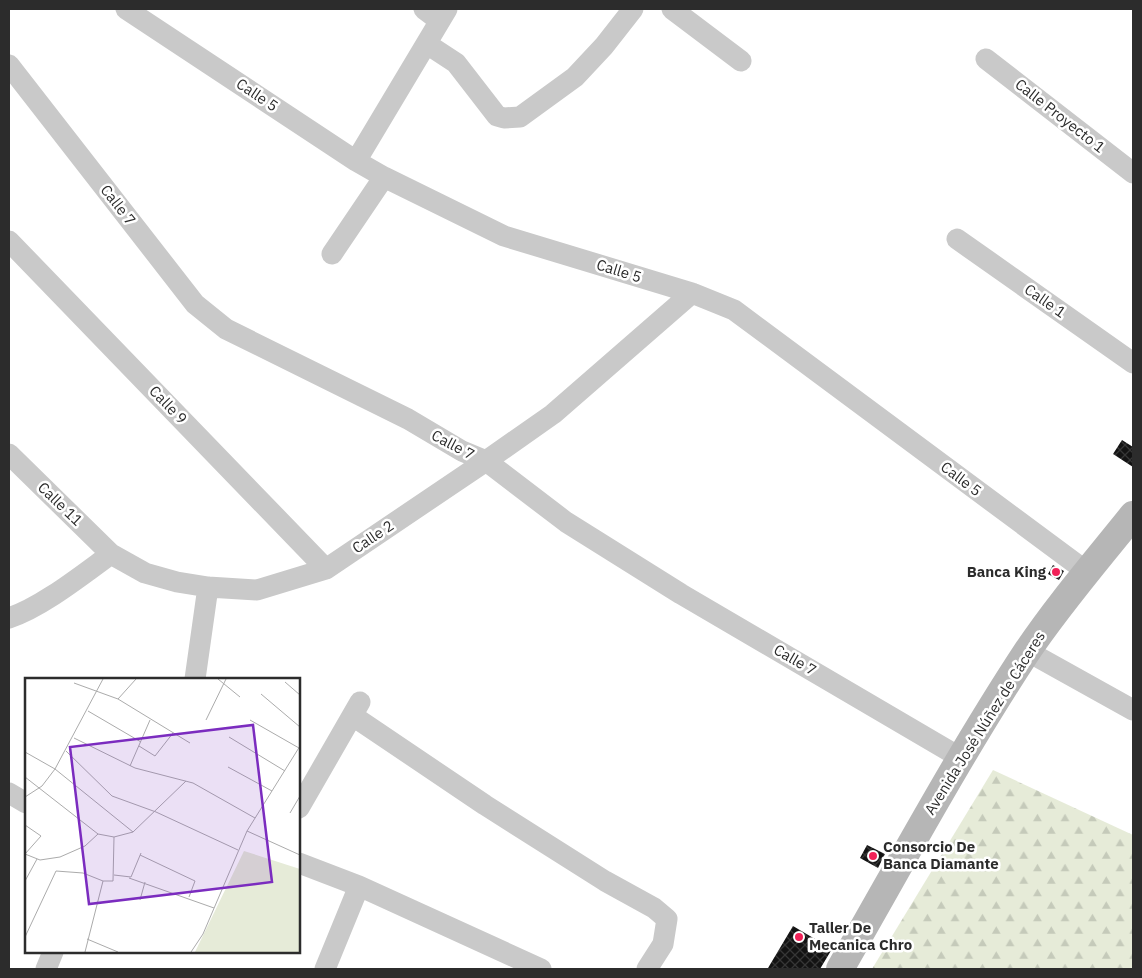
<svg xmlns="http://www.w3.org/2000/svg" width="1142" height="978" viewBox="0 0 1142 978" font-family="'IBM Plex Sans',sans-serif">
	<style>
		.forest { fill: url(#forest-firs) }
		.building { fill: url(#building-cross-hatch) }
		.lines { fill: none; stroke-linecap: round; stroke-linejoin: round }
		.street { stroke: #c9c9c9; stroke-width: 21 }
		.secondary { stroke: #b6b6b6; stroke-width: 28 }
		.poi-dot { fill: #f12158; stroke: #fff; stroke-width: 2 }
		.labels { text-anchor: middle; stroke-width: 5; stroke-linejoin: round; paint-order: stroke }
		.street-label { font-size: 15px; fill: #2c2c2c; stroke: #fff }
		.poi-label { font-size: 15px; font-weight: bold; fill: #2c2c2c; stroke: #fff; text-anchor: start }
		.inset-road { fill: none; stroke: #ababab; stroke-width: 1 }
		.view { fill: #7b2cbf; fill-opacity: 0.15; stroke: #7b2cbf; stroke-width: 2.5 }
		.inset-edge { fill: none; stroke: #2c2c2c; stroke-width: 2.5 }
	</style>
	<defs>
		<pattern id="forest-firs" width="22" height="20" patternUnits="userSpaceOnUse" patternTransform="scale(1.25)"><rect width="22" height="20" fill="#e6ebd8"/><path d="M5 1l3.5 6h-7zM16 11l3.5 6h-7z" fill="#c5caba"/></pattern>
		<pattern id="building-cross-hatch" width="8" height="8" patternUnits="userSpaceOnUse" patternTransform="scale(1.25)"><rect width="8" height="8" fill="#131313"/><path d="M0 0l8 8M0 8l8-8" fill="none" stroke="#363636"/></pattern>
	</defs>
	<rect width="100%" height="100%" fill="#fff"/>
	<path class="forest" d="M993,770L1133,835V969H872Z"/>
	<path class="building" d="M1122,440L1133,447V467L1113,454Z
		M1053,565L1064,571L1059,580L1048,574Z
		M867,845L885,854L878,868L860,858Z
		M793,926L832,949L820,969H771L768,968Z"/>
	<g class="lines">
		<path class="street" d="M126,9L356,161L384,177L504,236L692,293L734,310L1087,572
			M424,9L440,21
			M672,9L741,61
			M427,44L456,63L497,116L504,118L520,117L575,77L604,46L633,9
			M986,59L1133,173
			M9,65L195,304L226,329L408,419L462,451L486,461L566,522L681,594L961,758
			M356,161L447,9
			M957,239L1133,363
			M9,241L326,569
			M332,254L384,177
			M9,454L111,554L145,573L177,582L208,587L257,590L326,569L486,461L553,414L692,293
			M9,618C42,607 82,575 111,554
			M1027,651L1133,710
			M195,679L208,587
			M353,716L485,805L605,881L654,908L667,919L663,944L647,969
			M9,793L26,803
			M299,808L360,702
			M299,863L359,886L541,969
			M46,969L53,952
			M325,969L359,886"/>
		<path class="secondary" d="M840,969C901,863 959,755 1026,653C1058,605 1097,560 1133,515"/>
	</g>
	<g class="poi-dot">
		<circle cx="1056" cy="572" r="5"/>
		<circle cx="873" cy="856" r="5"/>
		<circle cx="799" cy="937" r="5"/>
	</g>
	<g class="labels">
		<g class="street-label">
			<text transform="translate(257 95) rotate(34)" y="5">Calle 5</text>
			<text transform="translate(1060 116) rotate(38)" y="5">Calle Proyecto 1</text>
			<text transform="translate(118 205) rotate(52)" y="5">Calle 7</text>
			<text transform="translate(619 271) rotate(17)" y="5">Calle 5</text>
			<text transform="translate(1045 301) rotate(35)" y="5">Calle 1</text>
			<text transform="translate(168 405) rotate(46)" y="5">Calle 9</text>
			<text transform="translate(453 445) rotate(28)" y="5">Calle 7</text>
			<text transform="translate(961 479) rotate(37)" y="5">Calle 5</text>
			<text transform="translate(60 504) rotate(44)" y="5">Calle 11</text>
			<text transform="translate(373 537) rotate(-34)" y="5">Calle 2</text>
			<text transform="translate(795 660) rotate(30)" y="5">Calle 7</text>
			<text transform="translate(985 723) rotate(-58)" y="5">Avenida José Núñez de Cáceres</text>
		</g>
		<g class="poi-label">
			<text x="1046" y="577" text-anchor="end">Banca King</text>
			<text x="883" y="852">Consorcio De<tspan x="883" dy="17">Banca Diamante</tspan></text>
			<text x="809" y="933">Taller De<tspan x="809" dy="17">Mecanica Chro</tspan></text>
		</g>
	</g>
	<g transform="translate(25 678)">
		<rect width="275" height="275" fill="#fff"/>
		<path d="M219,173L275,191V274H170Z" fill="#e6ebd8"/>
		<path class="inset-road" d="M193,1L215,19M260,4L275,17M49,5L93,21L165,65M236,16L275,49M93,21L111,1M63,33L116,64M181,42L201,1M225,42L274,70M204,59L260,93M49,60L110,90L168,105L230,140M114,68L130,78L148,55M41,73L87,118L131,134L213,172M0,74L30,91L108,154M105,88L125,42M203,89L247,113M0,99L73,156L89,159L108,154L161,103M0,119L17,108L30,91L78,1M265,135L275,118M0,147L16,158L0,176M222,153L275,177M0,176L15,182L35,179L60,168L73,156M115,177L170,203L164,219M89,197L106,199L116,175M104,200L189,230M0,203L12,181M115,222L120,204M0,259L31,193L58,195L78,203H88L89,159M62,261L93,274M60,274L78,203M166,274L178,256L222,153L275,68"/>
		<path class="view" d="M228,47L247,204L64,226L45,69Z"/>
		<rect width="275" height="275" class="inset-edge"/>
	</g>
	<rect width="1142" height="978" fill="none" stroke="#2c2c2c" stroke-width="20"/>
</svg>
